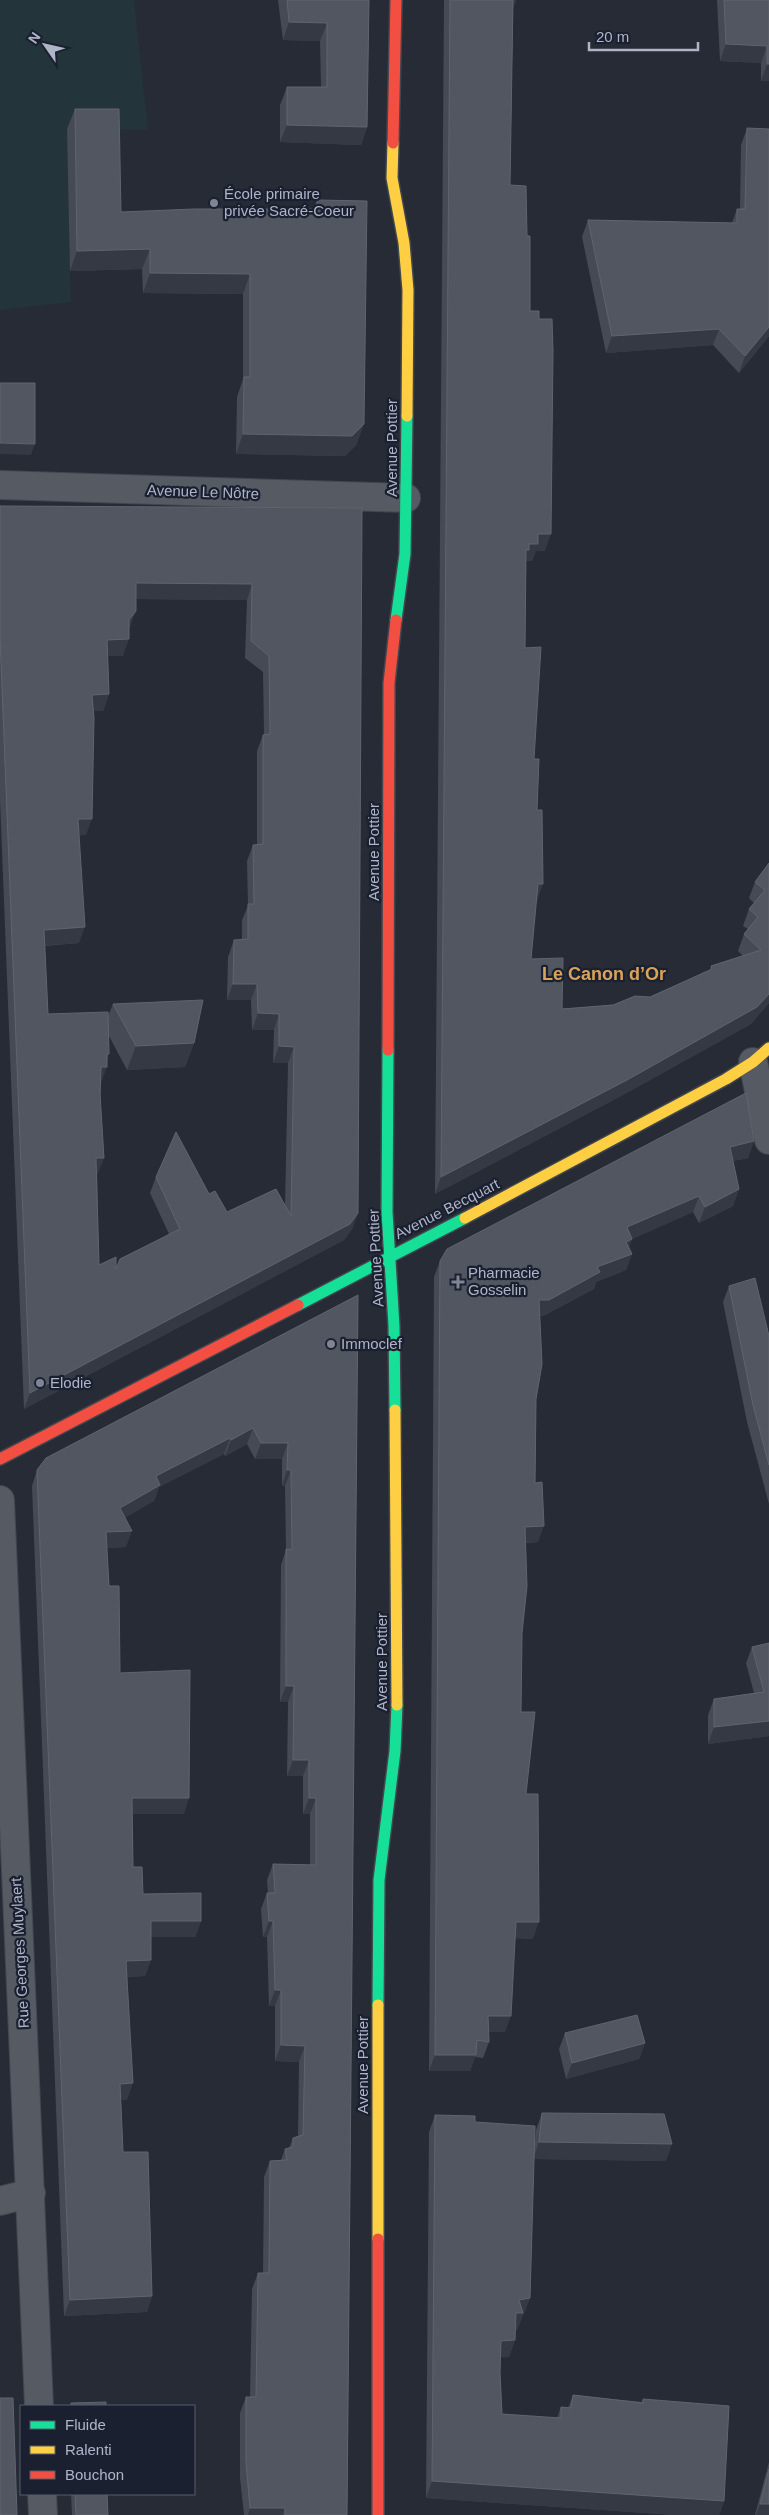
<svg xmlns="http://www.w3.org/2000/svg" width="769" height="2515" viewBox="0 0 769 2515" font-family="Helvetica,sans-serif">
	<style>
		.green { fill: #23343b }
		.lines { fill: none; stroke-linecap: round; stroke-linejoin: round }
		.street-casing { stroke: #42464e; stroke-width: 30 }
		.fast-casing { stroke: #42464e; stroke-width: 14 }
		.slow-casing { stroke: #42464e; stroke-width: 14 }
		.jam-casing { stroke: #42464e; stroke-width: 14 }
		.street { stroke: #565a63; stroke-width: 28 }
		.fast { stroke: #16e098; stroke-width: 11 }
		.slow { stroke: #ffcf43; stroke-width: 11 }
		.jam { stroke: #f24e42; stroke-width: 11 }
		.wall { fill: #464a55; fill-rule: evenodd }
		.shaded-wall { fill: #343943 }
		.building { fill: #515661; stroke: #606471; fill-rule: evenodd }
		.poi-dot { fill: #7f8594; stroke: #1a2030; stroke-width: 2 }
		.labels { text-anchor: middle; stroke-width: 4.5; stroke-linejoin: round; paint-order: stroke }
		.poi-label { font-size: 15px; fill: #afb5c7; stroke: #1a2030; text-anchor: start }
		.street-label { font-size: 15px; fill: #afb5c7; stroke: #1a2030 }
		.quarter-label { font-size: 18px; font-weight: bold; fill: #d9a358; stroke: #1a2030 }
	</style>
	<rect width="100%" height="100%" fill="#262b35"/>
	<path class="green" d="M0,0H134L148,130L112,129L70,271L71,302L0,310Z"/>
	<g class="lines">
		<defs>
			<path id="street" d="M0,485L406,498
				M753,1062L769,1140
				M0,1500L39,2406
				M0,2201L31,2193
				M42,2494L43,2515"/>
			<path id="fast" d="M396,620L405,554L407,416
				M388,1050L387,1212L394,1326L395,1410
				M298,1305L465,1218
				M378,2005L379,1880L395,1751L397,1705"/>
			<path id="slow" d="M393,143L392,178L404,243L408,290L407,416
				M465,1218L726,1079L753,1062L769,1048
				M395,1410L397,1705
				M378,2005V2239"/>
			<path id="jam" d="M393,143L396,0
				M388,1050L389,683L396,620
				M0,1459L298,1305
				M378,2239V2515"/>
		</defs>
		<use href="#street" class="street-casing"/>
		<use href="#fast" class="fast-casing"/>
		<use href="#slow" class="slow-casing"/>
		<use href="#jam" class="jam-casing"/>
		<use href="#street" class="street"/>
		<use href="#fast" class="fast"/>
		<use href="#slow" class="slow"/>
		<use href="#jam" class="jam"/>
	</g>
	<path class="wall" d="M278,0H369L367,127L361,145L280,142V105L287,87H321L320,41L283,40Z
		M444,0H516L513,8L510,185L527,236L530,311L545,551H536L532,561H526L525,648L534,759L537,810V901H536L531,959L562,1009L613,1005L650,997L710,970L711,966L743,956L738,951L744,934L748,929L743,926L749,909L754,903L749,898L755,882L769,863V1003L751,1024L621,1096L435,1194Z
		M717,0H769V81H761V63L720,61Z
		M75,109L121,212L314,209L317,200L357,444L345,456L236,454L237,397L243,379V294L143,293L142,269L70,271L67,129Z
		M747,128L769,336L739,373L713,345L606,353L582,237L588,220L732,223L737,209H740L741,145Z
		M0,506L362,508L358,1213L352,1229L344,1240L24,1409L0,800ZM136,599L247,600L245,658L263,672L264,734L263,735L257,751V845H253L247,861L248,906L242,920V940H234L228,957L227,1000H251L252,1030H274L273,1063H288L285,1206L227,1212L209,1194L156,1177L150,1193L169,1234L116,1269L99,1265L97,1174H98L101,1083L107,1062L109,1036L127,1070L185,1067L194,1043L113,1004L108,1016L48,1014L45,946L79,943V835H86L94,711H103L109,694L108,656H123L129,629L130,627Z
		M754,1141L748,1158L733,1161L739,1189L733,1206L699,1223L693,1212L632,1239L629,1247L632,1254L626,1270L596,1282L594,1289L543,1316H540L536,1399L535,1483L538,1542L526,1543L522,1633L521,1712L526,1794L533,1939L515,1938L505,2032H488L489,2042L483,2058L475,2057L470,2071H429L434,1277L440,1261Z
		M729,1286L769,1336V1504L747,1422L723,1302Z
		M358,1295L347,2515H244L240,2478V2413L246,2397H250L252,2289L258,2273H263L264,2177L270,2161L281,2160L285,2149L289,2148L293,2138L298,2136L299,2062L275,2061V2006H269L267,1937H263L261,1909L267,1893H268L267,1880L273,1864L310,1865V1814H303V1776H287L288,1702H280L281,1565L286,1550L285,1486H282V1459H255L247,1444L225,1456L224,1454L159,1487L154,1501L125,1517L126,1547L107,1548L109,1586L120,1673L184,1814H132L133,1867L143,1894L201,1921L195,1937H151V1960L145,1976L127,1977V2100H121L123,2152L152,2296L147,2312L64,2316L32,1486L37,1470Z
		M769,1643V1736L708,1744V1715L714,1699L754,1693L746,1663L752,1647Z
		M565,2033L645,2043L639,2059L566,2079L559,2049Z
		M542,2113L666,2161L534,2159L530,2298L517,2330H515V2340L509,2357H500V2373L502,2414L557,2418L561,2407L568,2408L573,2395L642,2402L643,2399L724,2501L719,2515H675L426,2498L429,2132L435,2115L475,2122L535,2140L536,2130Z
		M769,2462V2515H755Z
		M71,2494H107L108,2515H72Z"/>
	<path class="shaded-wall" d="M512,0H516L511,15Z
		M289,22L327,23L320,41L283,40Z
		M726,44L767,46L761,63L720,61Z
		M767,64H769V81H761Z
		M287,125L367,127L361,145L280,142Z
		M150,249L142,269L70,271L77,251Z
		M150,273L250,274L243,294L143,293Z
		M769,327V336L739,373L745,356Z
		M719,329L713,345L606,353L612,336Z
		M364,424L357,444L345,456L236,454L243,434Z
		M0,443L35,444L31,455L0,454Z
		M538,534H551L545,551H536L532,561H526L520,567L529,544Z
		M136,583L252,584L247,600L130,599Z
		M136,611L130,627L123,637L129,620Z
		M129,639L123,656H101L107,640Z
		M109,694L103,711H86L92,695Z
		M78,819H92L86,835L72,836Z
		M538,884H543L537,901H532Z
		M85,927L79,943L38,946L44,930Z
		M233,984H257L251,1000H227Z
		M769,994V1003L751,1024L621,1096L435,1194L441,1177Z
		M258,1013L279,1014L274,1030H252Z
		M194,1043L185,1067L127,1070L136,1046Z
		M279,1046L294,1047L288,1063H273Z
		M107,1054H109L105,1067H107L101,1083H96Z
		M754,1141L748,1158L724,1163L730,1147Z
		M96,1158H104L98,1174H90Z
		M739,1189L733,1206L699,1223L705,1207Z
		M699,1196L693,1212L632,1239L626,1255L627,1227Z
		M358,1213L352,1229L344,1240L24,1409L30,1393Z
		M632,1254L626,1270L596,1282L594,1289L543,1316H533L539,1300L597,1267Z
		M253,1428L247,1444L225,1456L231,1440Z
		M230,1438L224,1454L159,1487L154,1501L115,1524L120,1508L156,1476Z
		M261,1443H288L282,1459H255Z
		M287,1470H291L285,1486H282Z
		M544,1526L538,1542L520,1543L525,1527Z
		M132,1531L126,1547L100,1548L106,1532Z
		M286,1686H294L288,1702H280Z
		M769,1721V1736L708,1744L714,1727Z
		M293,1760H309L303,1776H287Z
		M132,1798H189L184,1814H126Z
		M309,1798H316L310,1814H303Z
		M151,1921H201L195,1937H145Z
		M269,1921H273L267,1937H263Z
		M516,1922H539L533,1939L510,1938Z
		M151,1960L145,1976L120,1977L126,1961Z
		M275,1990H281L275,2006H269Z
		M488,2016H511L505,2032H482Z
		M645,2043L639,2059L566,2079L572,2063Z
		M281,2045L305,2046L299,2062L275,2061Z
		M435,2055H476L470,2071H429Z
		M133,2083L127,2100H114L120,2084Z
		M539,2142L672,2144L666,2161L533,2159Z
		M152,2296L147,2312L64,2316L70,2300Z
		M530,2298L517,2330H510L519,2300Z
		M515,2340L509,2357L495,2358L501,2341Z
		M432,2481L724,2501L719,2515H675L426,2498Z
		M760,2504H769V2515H756Z
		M250,2508H285L283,2515H248Z"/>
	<path class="building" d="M287,0H369L367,127L287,125V87H327V23L289,22Z
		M450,0H513L510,185L526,186L527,236H530V311H539V319H552L553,350L551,534H538V544H529V550H526L525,648L541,647L534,759H539L537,810H542L543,884H538L531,959L563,958L562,1009L613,1005L635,996L650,997L712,969L711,966L761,950L744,934L758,917L749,909L765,890L755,882L769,863V994L757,1007L627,1080L441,1177Z
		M724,0H769V64H767V46L726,44Z
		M75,109H119L121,212L194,209H318L317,200L367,201L364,424L352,436L243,434L244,377H250V274L150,273V249L77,251Z
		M747,128L769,129V327L745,356L719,329L612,336L588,220L737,223V209H745Z
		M0,383H35V444L0,443Z
		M0,506L362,508L358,1213L350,1224L30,1393L0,636ZM136,583L252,584L251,641L269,656L270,734L263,735V844L253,845L254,904H248V939L234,940L233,984H257L258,1013L279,1014V1046L294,1047L291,1216L276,1189L227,1212L215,1191L209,1194L176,1132L156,1177L180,1229L120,1259L116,1269V1257L99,1265L96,1158H104L100,1094L101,1067H107V1054H109L108,1012L48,1014L44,930L85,927L78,819H92L94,718L92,695L109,694L107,640L129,639V620L136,611Z
		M203,1000L194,1043L136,1046L113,1004Z
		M746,1093L754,1141L730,1147L739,1189L705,1207L699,1196L627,1227L632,1239L626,1242L632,1254L597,1267L600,1272L549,1300H539L542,1364L536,1399L535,1483L542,1482L544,1526L525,1527L527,1586L522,1633L521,1712H535L526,1794H538L539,1922H516L511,2016H488L489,2042L477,2040L476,2055H435L440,1261L447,1249Z
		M755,1278L769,1336V1465L753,1405L729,1286Z
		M358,1295L347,2515H285V2508H250L246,2462V2397H256L258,2273H269L270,2161L287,2160L285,2149L293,2147V2138L303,2135L305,2046L281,2045V1990H275L273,1921H269L267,1893H275L273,1864L316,1865V1798H309V1760H293L294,1686H286V1549L292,1550L291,1470H287L288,1443H261L253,1428L231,1440L230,1438L156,1476L160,1485L120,1508L132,1531L106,1532L109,1586H119L120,1673L190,1670L189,1798H132L133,1867H142L143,1894L201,1893V1921H151V1960L126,1961L133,2083L120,2084L123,2152H148L152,2296L70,2300L37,1470L46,1458Z
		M769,1643V1721L714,1727V1699L764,1692L752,1647Z
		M637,2015L645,2043L572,2063L565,2033Z
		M542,2113L664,2114L672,2144L539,2142Z
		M435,2115L475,2116V2122L535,2126L530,2298L519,2300L523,2313H516L515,2340L501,2341L500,2373L502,2414L561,2418V2407L571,2408L573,2395L643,2403V2399L729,2406L724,2501L432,2481Z
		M0,2398H13L17,2515H0Z
		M106,2402V2406H71V2403Z
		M769,2469V2504H760Z
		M75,2494H107L108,2515H76Z"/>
	<g class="poi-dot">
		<circle cx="214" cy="203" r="5"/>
		<path d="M455.5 1274.5h5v5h5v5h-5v5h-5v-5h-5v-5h5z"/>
		<circle cx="331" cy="1344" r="5"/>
		<circle cx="40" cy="1383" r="5"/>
	</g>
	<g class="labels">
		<g class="poi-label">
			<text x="224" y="199">École primaire<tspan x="224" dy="17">privée Sacré-Coeur</tspan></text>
			<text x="468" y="1278">Pharmacie<tspan x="468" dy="17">Gosselin</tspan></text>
			<text x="341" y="1349">Immoclef</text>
			<text x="50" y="1388">Elodie</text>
		</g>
		<g class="street-label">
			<text transform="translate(392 448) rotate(-90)" y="5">Avenue Pottier</text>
			<text transform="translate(203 492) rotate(2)" y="5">Avenue Le Nôtre</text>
			<text transform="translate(374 852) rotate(-90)" y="5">Avenue Pottier</text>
			<text transform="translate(447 1209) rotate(-27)" y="5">Avenue Becquart</text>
			<text transform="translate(376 1258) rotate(-93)" y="5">Avenue Pottier</text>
			<text transform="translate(382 1662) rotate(-90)" y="5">Avenue Pottier</text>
			<text transform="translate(20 1953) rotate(-93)" y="5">Rue Georges Muylaert</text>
			<text transform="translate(363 2065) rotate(-90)" y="5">Avenue Pottier</text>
		</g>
		<g class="quarter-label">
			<text x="604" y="980">Le Canon d’Or</text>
		</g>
	</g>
	<rect x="20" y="2405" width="175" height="90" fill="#1a2030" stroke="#565c6c"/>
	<rect x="30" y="2421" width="25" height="8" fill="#16e098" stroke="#565c6c"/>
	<text x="65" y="2430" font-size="15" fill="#afb5c7">Fluide</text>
	<rect x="30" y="2446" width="25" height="8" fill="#ffcf43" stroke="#565c6c"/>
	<text x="65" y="2455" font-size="15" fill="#afb5c7">Ralenti</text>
	<rect x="30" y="2471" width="25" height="8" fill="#f24e42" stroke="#565c6c"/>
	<text x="65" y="2480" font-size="15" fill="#afb5c7">Bouchon</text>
	<g transform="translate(45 45) rotate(304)" stroke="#1a2030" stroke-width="4" paint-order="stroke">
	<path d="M0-4L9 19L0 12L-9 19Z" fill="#afb5c7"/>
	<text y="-8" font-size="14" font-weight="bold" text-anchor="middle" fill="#afb5c7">N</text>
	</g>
	<path d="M589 42v8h109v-8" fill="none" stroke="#afb5c7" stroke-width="2.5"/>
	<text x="596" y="42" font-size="15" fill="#afb5c7" stroke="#1a2030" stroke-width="4" paint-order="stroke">20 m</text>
</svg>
